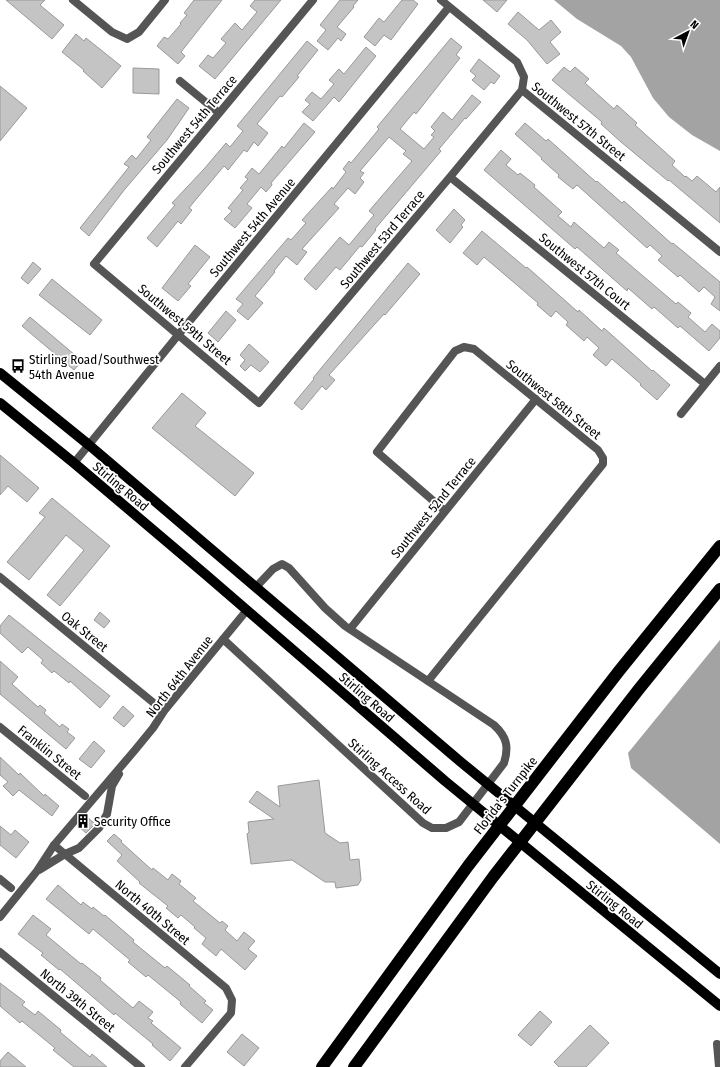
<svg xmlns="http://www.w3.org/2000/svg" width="720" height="1067" viewBox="0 0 720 1067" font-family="'Fira Sans Condensed',sans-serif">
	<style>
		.water { fill: #a3a3a3 }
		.building { fill: #c4c4c4; stroke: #999 }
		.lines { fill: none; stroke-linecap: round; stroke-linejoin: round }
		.minor { stroke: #555; stroke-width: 8 }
		.tertiary { stroke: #555; stroke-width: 8 }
		.primary { stroke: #000; stroke-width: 10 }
		.motorway { stroke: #000; stroke-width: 12 }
		.labels { text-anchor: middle; stroke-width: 3.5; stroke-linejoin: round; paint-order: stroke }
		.street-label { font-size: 13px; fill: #000; stroke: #fff }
		.poi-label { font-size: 13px; fill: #000; stroke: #fff; text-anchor: start }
	</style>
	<rect width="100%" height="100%" fill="#fff"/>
	<path class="water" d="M554,0H720V151L692,135L669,117L653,98L631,57L621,46L577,19Z
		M720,640V844L631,768L628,753Z"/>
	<path class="building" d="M6,0H45L40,5L64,25L52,39Z
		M194,0H222L181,52L185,56L178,64L157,46L164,37L168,39L181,24L180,23L187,15L184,13Z
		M255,0H281L215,79L199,66L208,55L213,58L226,43L221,39L235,23L242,30L257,12L250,6Z
		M340,0H358L353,6L354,7L337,27L346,34L341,41L338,38L328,50L317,41L326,30L320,25Z
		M402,0H413L418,4L391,40L384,35L375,46L364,37L379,18L384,22Z
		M483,0H507L497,12Z
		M518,12L539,30L551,20L561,32L550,42L560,54L547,64L527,40L508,24Z
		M76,34L84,41L86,38L121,66L102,88L83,71L84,70L62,52Z
		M451,38L462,47L456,55L460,58L416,114L414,112L400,129L424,149L434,137L431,135L435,131L431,127L443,112L452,120L472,95L481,102L466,119L465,118L439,149L441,151L375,229L376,230L362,247L360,246L340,270L336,267L316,290L304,279L340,237L349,245L374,215L369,211L412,161L403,154L406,151L389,137L360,171L364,173L360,178L364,182L355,194L348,188L334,204L339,208L302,249L307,252L297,265L286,256L274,271L275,272L255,296L263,303L248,320L237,311L243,304L236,299L288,238L291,240L306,223L302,220L332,187L333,189L346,172L343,169L349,161L351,163L379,129L377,127Z
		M307,41L318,50L297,76L299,77L282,97L280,96L257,124L268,133L258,146L254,142L247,152L244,150L228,170L224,166L193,203L189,208L192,210L181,224L178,221L157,247L147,238L175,205L172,203L204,169L226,143L230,147L243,131L237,126Z
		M366,47L376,56L339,102L334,97L313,121L302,112L310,104L305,100L312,92L321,99L334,84L329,80L339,69L344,74Z
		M479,59L500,76L494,84L491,82L484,90L472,80L476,76L470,71Z
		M564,67L570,72L575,67L589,79L585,83L614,109L617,105L637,123L635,125L675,161L672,165L685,177L686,176L692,181L697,176L716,192L720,187V223L669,180L668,181L621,142L601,124L602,122L552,80Z
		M133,68L159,69V94L133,93Z
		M0,86L27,108L0,141Z
		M177,99L189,108L167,140L125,189L89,236L80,228L129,167L124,164L132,155L136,159L151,140L147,137Z
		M304,123L315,132L271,183L272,185L266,192L261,187L247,204L252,208L235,228L224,219L232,211L228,208L243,190L240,188L248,179L245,177L252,168L259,174L282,146L284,148Z
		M525,123L546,141L548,139L596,182L597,181L622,203L624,201L672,244L673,243L720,282V311L711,304L715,297L704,287L699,292L680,275L678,277L658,260L662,256L650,245L647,248L577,185L573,189L558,177L559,175L541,159L542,158L515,134Z
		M501,150L511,159L506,165L518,175L520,173L535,185L534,187L562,212L558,216L571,227L574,222L604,248L609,242L619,250L616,253L676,304L678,302L691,313L688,317L705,332L712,324L720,331V338L709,351L680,326L678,328L654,307L652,309L628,288L627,291L577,247L575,249L484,170Z
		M454,209L465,220L461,225L463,227L450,243L436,230Z
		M482,231L526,268L527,267L578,312L579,310L602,331L604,328L652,371L653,370L670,385L657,400L640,385L641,384L612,359L606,366L593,355L599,348L587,337L584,341L566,325L568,322L556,311L551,317L537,305L538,303L484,257L477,265L463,253Z
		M195,245L210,257L188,284L191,286L178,301L162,288Z
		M33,262L41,269L28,284L21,278Z
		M408,263L420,274L385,315L384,314L329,375L335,380L326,390L322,386L302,410L294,403L314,379L313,378Z
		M52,279L102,320L90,335L39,295Z
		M226,311L236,320L218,342L208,333Z
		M30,317L82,361L74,370L22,326Z
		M249,344L269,362L260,372L251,365L245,371L240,366L245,360L240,355Z
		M182,393L206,413L195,426L254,473L235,496L152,428Z
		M0,455L39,488L27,502L8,486L0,495Z
		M52,498L110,546L60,606L47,595L84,550L66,535L29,580L7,562L45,517L39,513Z
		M100,612L110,621L104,628L94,620Z
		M9,615L110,696L100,708L70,681L69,683L54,671L52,673L41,663L43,660L28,647L22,653L0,633V626Z
		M0,661L18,677L12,684L38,707L40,705L46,710L44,713L60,727L62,724L69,729L67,732L75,738L66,749L0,694Z
		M123,706L134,716L124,727L113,718Z
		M94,741L105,751L91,768L79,759Z
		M0,757L19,775L20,773L44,796L45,794L59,806L52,816L19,790L13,796L3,786L8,782L0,775Z
		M319,780L325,833L340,843L348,842L350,860L359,859L361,880L358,885L336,888L335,882H325L292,860L251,864L247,834L249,832L248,822L274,819L249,802L257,791L280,807L278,786Z
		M86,816L95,824L86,833L78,826Z
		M0,826L11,835L15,830L29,842L16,858L0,845Z
		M114,834L122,841L121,842L152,870L153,868L168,880L172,874L181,881L179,884L196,898L193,901L220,923L222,921L228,926L225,930L237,941L244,932L255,941L248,949L257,956L245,970L221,949L216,956L202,944L206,938L194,928L195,927L181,915L178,918L166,908L168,906L139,883L140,882L117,861L122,855L107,841Z
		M58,885L81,905L83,902L92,909L93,907L104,916L105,915L134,940L133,942L165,968L167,966L190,985L189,986L206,1001L204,1003L213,1010L202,1023L180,1004L181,1002L148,975L146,977L128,962L130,960L93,929L89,934L46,899Z
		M33,915L51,929L46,935L81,964L82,963L101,978L100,980L133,1008L139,1001L153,1012L148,1018L153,1021L151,1023L181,1048L170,1061L152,1045L153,1044L115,1013L114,1015L60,969L59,970L41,955L43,953L18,934Z
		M0,983L25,1002L22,1005L35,1015L38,1011L61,1030L60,1032L90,1057L92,1054L107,1067H74L53,1050L55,1048L22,1021L20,1023L0,1006Z
		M540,1011L552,1022L531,1046L518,1035Z
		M590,1025L609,1043L586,1067H559L554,1062Z
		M242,1034L259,1048L244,1066L227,1052Z
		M8,1052L26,1067H0V1061Z"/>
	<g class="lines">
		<path class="minor" d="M73,0L112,32L127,39L139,32L165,0
			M313,0L94,264L259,403L450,177L522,90
			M441,0L517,62L524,77L522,90L720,252
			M180,81L219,113
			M450,177L705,384
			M681,414L720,366
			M74,463L179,334L449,7
			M0,577L155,704
			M350,629L536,399
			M428,681L603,464V458L598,450L474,349L464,347L455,351L377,452L445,511
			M0,727L85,796
			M54,845L226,988L232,1000L231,1013L185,1067
			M0,879L11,888
			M0,952L141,1067
			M717,1044L719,1067"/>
		<path class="tertiary" d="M223,639L423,823L432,828H446L459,822L504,763C509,747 507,737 494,725L345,626L325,608L289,568L282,564L273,569L256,587
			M39,870L65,854L79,848L99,828L107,814L112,786L119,774
			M0,917L37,871L54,845L135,750L153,728L164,711L247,610"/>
		<path class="primary" d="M0,373L89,445L462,763L720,974
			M0,403L74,463L205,574L445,781L720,1006"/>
		<path class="motorway" d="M322,1067L468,866L619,671L720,546
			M354,1067L493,877L639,689L720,589"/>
	</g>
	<defs>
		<symbol id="bus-bare" viewBox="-9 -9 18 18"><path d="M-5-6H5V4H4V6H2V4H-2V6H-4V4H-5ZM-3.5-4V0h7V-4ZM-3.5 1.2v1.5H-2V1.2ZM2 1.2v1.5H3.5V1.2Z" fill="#000" stroke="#fff" stroke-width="2.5" paint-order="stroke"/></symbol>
		<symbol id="building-bare" viewBox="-9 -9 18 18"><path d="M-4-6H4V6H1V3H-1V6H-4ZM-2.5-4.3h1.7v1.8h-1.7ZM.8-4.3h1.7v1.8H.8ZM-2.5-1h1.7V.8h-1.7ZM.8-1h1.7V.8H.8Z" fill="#000" stroke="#fff" stroke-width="2.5" paint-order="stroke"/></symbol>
	</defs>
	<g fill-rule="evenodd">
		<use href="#bus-bare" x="8" y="356" width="20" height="20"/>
		<use href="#building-bare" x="73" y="811" width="20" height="20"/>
	</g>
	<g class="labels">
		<g class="street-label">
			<text transform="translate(579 121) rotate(39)" y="5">Southwest 57th Street</text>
			<text transform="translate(194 124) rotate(-50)" y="5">Southwest 54th Terrace</text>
			<text transform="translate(252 227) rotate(-50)" y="5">Southwest 54th Avenue</text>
			<text transform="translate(382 239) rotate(-50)" y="5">Southwest 53rd Terrace</text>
			<text transform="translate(585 271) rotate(39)" y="5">Southwest 57th Court</text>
			<text transform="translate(185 324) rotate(40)" y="5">Southwest 59th Street</text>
			<text transform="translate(554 399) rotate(39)" y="5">Southwest 58th Street</text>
			<text transform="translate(121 486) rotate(40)" y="5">Stirling Road</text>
			<text transform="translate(433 507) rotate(-51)" y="5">Southwest 52nd Terrace</text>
			<text transform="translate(85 631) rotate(39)" y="5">Oak Street</text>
			<text transform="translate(179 676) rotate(-52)" y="5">North 64th Avenue</text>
			<text transform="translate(367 697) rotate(41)" y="5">Stirling Road</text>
			<text transform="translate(50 752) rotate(39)" y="5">Franklin Street</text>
			<text transform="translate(390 776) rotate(42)" y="5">Stirling Access Road</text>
			<text transform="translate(505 795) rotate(-52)" y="5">Florida's Turnpike</text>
			<text transform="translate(615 904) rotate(39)" y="5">Stirling Road</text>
			<text transform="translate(153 912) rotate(40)" y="5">North 40th Street</text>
			<text transform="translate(78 1000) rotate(39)" y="5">North 39th Street</text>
		</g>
		<g class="poi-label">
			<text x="29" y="364">Stirling Road/Southwest<tspan x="29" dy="15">54th Avenue</tspan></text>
			<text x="94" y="826">Security Office</text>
		</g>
	</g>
	<g transform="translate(688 32) rotate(41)" stroke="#ffffff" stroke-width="3" paint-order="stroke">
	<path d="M0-3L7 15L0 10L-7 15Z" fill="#000000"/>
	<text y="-6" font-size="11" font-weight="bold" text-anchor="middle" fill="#000000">N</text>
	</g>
</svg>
